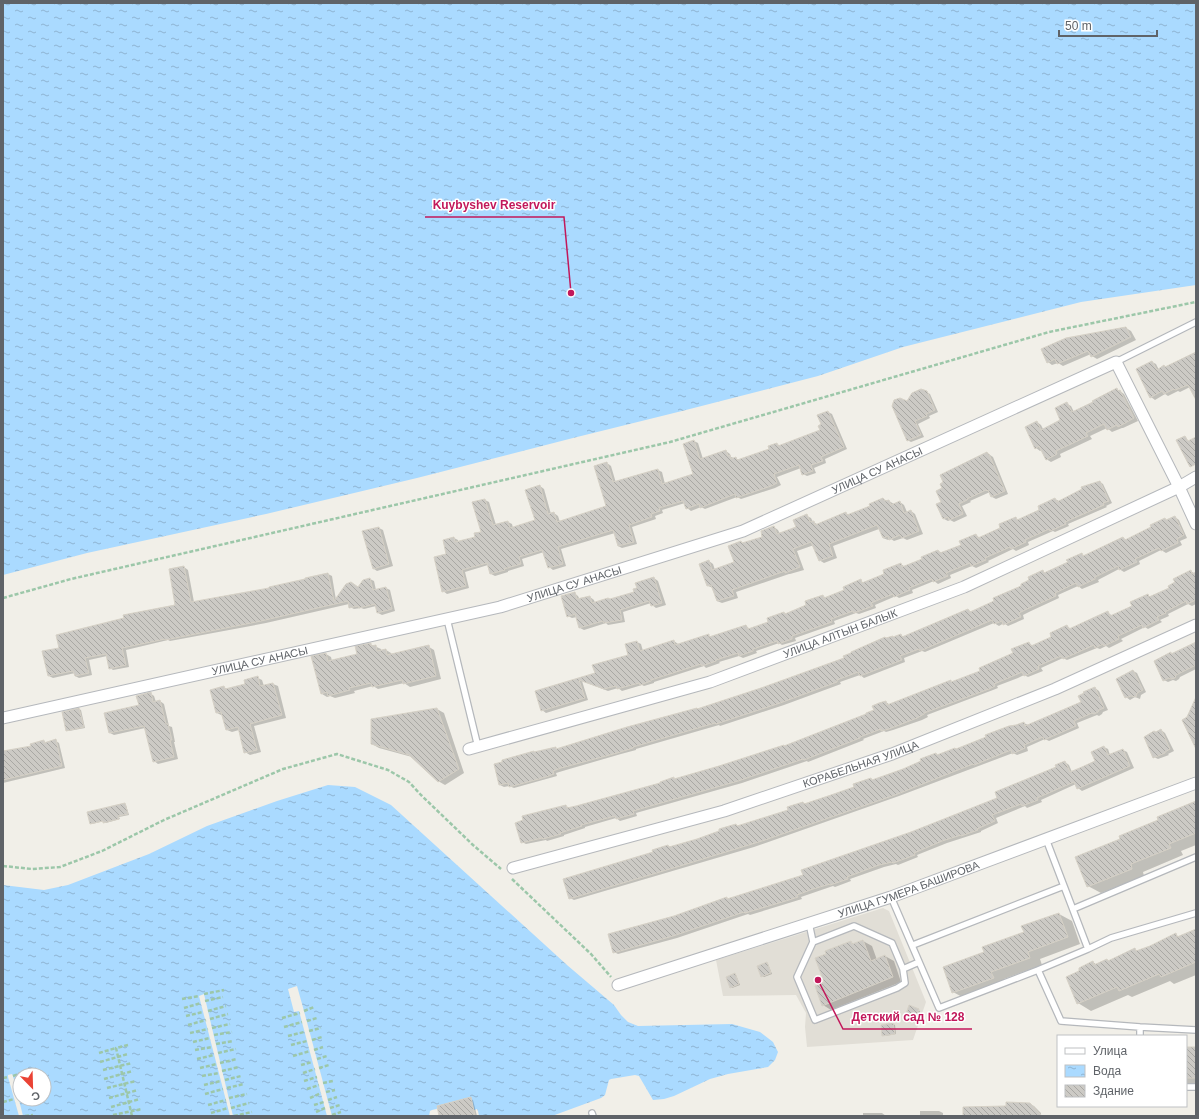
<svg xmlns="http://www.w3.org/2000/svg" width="1199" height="1119" viewBox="0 0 1199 1119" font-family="Helvetica,sans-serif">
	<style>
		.education { fill: #e1ded6 }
		.water { fill: url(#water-ripples); fill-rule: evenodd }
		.pier { fill: #f1efe8 }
		.shadow { fill: #0003 }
		.building { fill: url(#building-back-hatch); stroke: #d6d1c6 }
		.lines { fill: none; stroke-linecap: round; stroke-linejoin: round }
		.service-casing { stroke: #b5b8bc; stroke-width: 8 }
		.minor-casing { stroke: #b5b8bc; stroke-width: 13 }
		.path { stroke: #9cc7a9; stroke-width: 2.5; stroke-dasharray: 4 2; stroke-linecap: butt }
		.service { stroke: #fff; stroke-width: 5.5 }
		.minor { stroke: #fff; stroke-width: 11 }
		.labels { text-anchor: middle; stroke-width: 3; stroke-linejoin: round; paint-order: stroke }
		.street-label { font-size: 11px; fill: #5f6368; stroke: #fff }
		.leader { fill: none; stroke: #c2185b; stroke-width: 1.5 }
		.callout-dot { fill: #c2185b; stroke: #fff; stroke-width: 1.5 }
		.callout-label { font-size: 12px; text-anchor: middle; font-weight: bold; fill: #c2185b; stroke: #fff; stroke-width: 3; stroke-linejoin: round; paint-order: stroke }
	</style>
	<defs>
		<pattern id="water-ripples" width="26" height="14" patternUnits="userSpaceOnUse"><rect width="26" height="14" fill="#aadaff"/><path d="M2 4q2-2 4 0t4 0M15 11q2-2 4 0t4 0" fill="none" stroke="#8eb4d2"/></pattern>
		<pattern id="building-back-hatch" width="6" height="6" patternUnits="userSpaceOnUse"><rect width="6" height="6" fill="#cccac5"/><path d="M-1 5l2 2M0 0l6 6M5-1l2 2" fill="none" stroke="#a9a8a4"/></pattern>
	</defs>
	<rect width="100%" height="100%" fill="#f1efe8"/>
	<path class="education" d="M883,908L889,911L926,1002L913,1040L807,1047L805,1027L806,1013L796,995L723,996L716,960Z"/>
	<path class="water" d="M3,3H1196V285L1081,302L903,347L818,376L682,411L573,438L417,478L266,514L87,553L3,575Z
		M328,785L355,787L391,805L567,965L614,1005L621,1015L628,1022L638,1026L732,1024L760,1032L773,1042L778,1052L775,1060L768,1067L728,1074L710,1079L674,1096L664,1099L653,1100L639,1076L635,1075L611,1079L609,1080L605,1095L601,1098L552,1116H479L478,1111L477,1109L474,1110L452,1105L432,1110L430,1111L429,1116H3V885L44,890L68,885L149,854L207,826L277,801ZM20,1075H44V1099H20Z"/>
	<path class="pier" d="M297,986L304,1011L332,1116H327L299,1011L294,1012L288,989Z
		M204,994L212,1028L233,1116H230L199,996Z
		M12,1074L13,1076L23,1116H19L8,1077V1075Z"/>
	<path class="shadow" d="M1126,328L1131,331L1136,340L1097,359L1092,356L1091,354L1063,366L1058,363L1052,365L1048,362Z
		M1196,353V398L1190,387L1180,392L1178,391L1168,396L1165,394L1155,400L1151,397L1137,370L1152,362L1156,364L1159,370Z
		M1117,389L1124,394L1138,421L1123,428H1122L1112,432L1107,428L1090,436L1092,439L1060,454L1061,457L1051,462L1046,459L1042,450L1040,451L1036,448L1037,422L1041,425L1043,429L1062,421L1067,404L1071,406L1074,412L1094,403Z
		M926,392L930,394L938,412L929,416L930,418L918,424L924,437L911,442L907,440L908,402Z
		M828,412L832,414L847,449L825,459L826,463L814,468L816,473L807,476L803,474L801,468L777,477L781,485L775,488L741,499L737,497L705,509L701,507L691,511L687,508L685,503L662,510L663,513L655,516L656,519L632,527L637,544L622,548L618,546L615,533L561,549L566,566L553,570L549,567L544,552L522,559L524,566L508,571V572L495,576L491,574L488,565L465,572L469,588L447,594L443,591L447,555L454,538L458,540V543L476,538L482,532L485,500L489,502L496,525L508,522L512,524L513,528L536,521L540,486L544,489L551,514L554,513L558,516L560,522L607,506V463L611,466L616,483L658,470L662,472L665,484L694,475V441L698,443L703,459L726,451L730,454L731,457L740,460L770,449L777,444L781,446L821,431L822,425Z
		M987,453L993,457L1008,494L996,499L992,497L990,492L970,501L971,502L962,506L967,516L954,522L950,520L948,521L944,519L942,502L943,489Z
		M1100,482L1103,484L1112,503L1106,506L1107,507L1068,524L1069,526L1055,532L1053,531L1028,542L1029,545L1016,551L1013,549L988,561L989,562L976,568L972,566L950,575L951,578L938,584L934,581L912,590L913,593L899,598L896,596L875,605L876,608L859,614L856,613L834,621L835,624L795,638L796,641L782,645L779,643L756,651L757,653L743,658L739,656L719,662L720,663L706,668L704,666L654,682V683L644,686L642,685L622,691L618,688L608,691L582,681L588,700L546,713L542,710L536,692L596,674L629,655L637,642L641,644L643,651L674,641L678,644V645L708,635L711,637L746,626L750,629L770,622L784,613L787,614L808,606L823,596L827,598L845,591L860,581L865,583L886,575L901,564L905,567L924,560L938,551L943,553L962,545L976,535L980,538L1002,528L1016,518L1019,520L1041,510L1055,499L1059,501Z
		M883,499L888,501H889L894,504L900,502L904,505L907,512L911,511L915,514L923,534L907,540L903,538L894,541L891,539L888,540L883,538L879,529L833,546L837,558L824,563L819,560L814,545L797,551L804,570L790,574H789L736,592L738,598L722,603L717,601L713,588L708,586L709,561L713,564L715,570L735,563L741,542L743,544L764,537L774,527L778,530L780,534L798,528L807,516L811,518L813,522L819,525L846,513L849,515L871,507Z
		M1175,517L1179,520L1187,538L1180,541L1182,545L1166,553L1161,550L1139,561L1140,564L1124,572L1119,569L1098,580L1099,582L1082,589L1078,586L1058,595L1059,598L1031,611L1023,615L1024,619L1008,626L1004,623L999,626L994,623L925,652L922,651L904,658L905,662L864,678L860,675L840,682L841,684L784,705L720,726L719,725L636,749V750L621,754L566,770L556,773L557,776L514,788L509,786L504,787L500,785L495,764L535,752L555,748L558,750L697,709L699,710L845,659L901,635L904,637L968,610L972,612L995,601L1023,586L1043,572L1046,573L1069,563L1082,554L1085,556L1123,538L1127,540L1152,528L1165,519L1168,521Z
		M379,528L383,530L393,566L377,571L374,569Z
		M184,567L188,570L194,602L271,589L328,574L332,576L336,600L359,588L370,579L374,581L376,590L386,588L390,590L395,611L382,615L378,613L376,606L364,609L361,608L354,609L350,607L349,604L266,623L170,641L168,640L126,650L129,667L113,670L110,668L107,656L89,660L92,675L79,678L75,676V673L53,678L49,676L60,649L176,606Z
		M1190,571L1196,574V604L1192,606L1188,604L1168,614L1169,616L1160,620L1162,622L1148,629L1145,627L1121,639L1123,641L1109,648L1106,646L1100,649L1097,648L1067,660L1063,658L1041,668L1043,671L1028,677L1024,675L1018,678L997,686L998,688L993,690L927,715L928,717L922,720L893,730L886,732L884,731L863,739L864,740L808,762L807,761L742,783L636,813L637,816L620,821L616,818L585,827V828L564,835V836L547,841L546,840L526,844L522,842L566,806L570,808L662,783L674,778L675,779L785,747L875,711L886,702L890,705L950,681L953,683L982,671L1014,654L1029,643L1033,646L1053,637L1067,626L1071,629L1108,613L1113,616L1133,606L1147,595L1152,597L1170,589Z
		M654,578L658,581L666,605L656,608L652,605L651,603L623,612L625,622L608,625L606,623L584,630L580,628L577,617L572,618L568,616L574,593L578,596L580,600L590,597L594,600L595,603L610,600L635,592Z
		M1196,643V669L1180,677L1179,679L1176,681L1173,680L1168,682L1164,680L1171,653L1172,654Z
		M370,644L381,649V651L386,650L391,653L392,655L429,647L434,650L441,679L410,687L404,683L378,689L373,686L354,691L355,693L335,698L330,696L327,697L322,694L326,654L331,657L332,661L358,655Z
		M1133,671L1137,673L1146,692L1141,695L1140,699L1135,697L1130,700L1126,697Z
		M258,678L262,680L264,686L273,684L278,686L286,718L254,726L261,752L250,755L245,752L239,730L232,732L227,730L223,715H221L217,713L224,687L227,689L246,685Z
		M1095,688L1099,691L1108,710L1103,712L1102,714L1099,716L1097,715L1077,723L1079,728L1049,741L1045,739L1027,747L1028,751L1017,755L1013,753L899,796L754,847L574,900L570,898L654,852L653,850L668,846L671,847L698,840L736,825L739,827L789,810L803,803L806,804L855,787L871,779L873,781L903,770L936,754L938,756L1024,723L1028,725L1082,703Z
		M150,693L154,696L156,702L160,701L164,704L169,726L172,727L175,742H174L178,759L158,764L154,761L145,728L114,735L110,733L140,706Z
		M79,709L81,710L85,728L69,731H67Z
		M437,709L444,713L464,773L445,785L438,781L412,757L379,748L372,744Z
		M1161,730L1165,733L1174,751L1168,754L1169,755L1158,759L1154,757L1156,733Z
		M44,741L47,743L56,741L59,743L65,768L3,783V751L8,750L10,751L32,747Z
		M1104,747L1108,749L1110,755L1123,750L1127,752L1134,768L1082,791L1078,788L1076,784L1041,800L1042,802L1027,808L1025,806L996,818L998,823L981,831V832L947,843L917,855L918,857L898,865L896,864L884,867L850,879L851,881L835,887L833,886L801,897L802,899L750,915L748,914L677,938L618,954L614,952L674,917L727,898L728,899L804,876L999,798L1057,768L1065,762L1069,765L1072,772L1096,761Z
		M1196,802V845L1181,851L1183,855L1143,872L1144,876L1101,893L1088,886L1121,840Z
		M125,804L126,805L129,815L119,817L120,819L106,823L104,821L92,824H91Z
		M1059,914L1072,921L1080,944L1040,959L1042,965L1004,979L1006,985L966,999L953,992L986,953L1025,933L1023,927Z
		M1196,931V975L1174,984L1170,981L1132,997L1128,995L1091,1011L1078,1003L1081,972L1093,962L1097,965L1107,960L1109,961L1134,949L1139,951L1176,935L1180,937Z
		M863,941L872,946L877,960L885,956L894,961L901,982L831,1010L823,1005L828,954L851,942L854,944Z
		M767,963L768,964L772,974L764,977L762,976Z
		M735,974L736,975L740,985L732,988L731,987Z
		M918,1010L920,1011L917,1020L908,1017Z
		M893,1024L895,1025L896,1034L885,1036L883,1035Z
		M1186,1048H1196V1085L1186,1084Z
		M470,1099L473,1100L477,1116H437Z
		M1030,1104L1034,1106L1041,1113V1116H970L1007,1107Z
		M920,1111H939L943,1113V1116H920Z
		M863,1113H882L886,1116H863Z
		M486,1114L489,1116H479Z"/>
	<path class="building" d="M1126,327L1131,337L1091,357L1088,351L1057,364L1055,359L1047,363L1041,349L1066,338Z
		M1196,352V400L1188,385L1175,390L1174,389L1164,394L1162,391L1150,398L1136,369L1152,361L1157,370L1164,365L1165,367Z
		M1117,388L1118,391L1120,390L1134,418L1118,427L1117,425L1107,430L1104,424L1086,433L1088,436L1056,451L1057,454L1046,460L1039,446L1035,449L1025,427L1037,421L1041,430L1060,420L1055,408L1067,402L1072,412L1093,402L1092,401Z
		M921,389L927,391L935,410L926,414L927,416L915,421L921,435L907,441L892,406L894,400L900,398L907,401L912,393Z
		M828,411L844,447L821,457L823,461L811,465L813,471L802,475L799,465L774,474L777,483L771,486L736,498L735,494L700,508L699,504L686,509L683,501L659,508L660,511L651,514L652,517L629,525L634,542L618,546L613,530L558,547L563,564L548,568L542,550L519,557L521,564L504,569L505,570L490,574L487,563L462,570L466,586L442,592L434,557L446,554L443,540L454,537L455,542L475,537L474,533L481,532L472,502L485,499L493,525L508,521L510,528L535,520L525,490L540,485L548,514L554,512L557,522L606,506L594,466L607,462L613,482L658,469L662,484L693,474L683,444L694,440L700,459L726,450L728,456L730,455L731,459L736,457L737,460L769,449L768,446L777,443L778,446L820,430L818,426L821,424L817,415Z
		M1185,436L1188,441L1196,437V464L1190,467L1176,440Z
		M987,452L988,454H989L1005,491L991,497L988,490L987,491L986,490L967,499V500L959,504L963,514L949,520L948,517L943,519L936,504L941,502L936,491L942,488L940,484L943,482L940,475Z
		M1100,481L1109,501L1103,503L1104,505L1065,522L1066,524L1050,531L1049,529L1025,540L1026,542L1011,549L1010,547L985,558L986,560L971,566L970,563L946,573L948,576L933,582L932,579L909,588L910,590L894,597L893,594L871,603L873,606L854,613L853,611L831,619L832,622L792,636V639L778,644L777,641L753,649V651L739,656L738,653L716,660V661L702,666L701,664L651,680V681L640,685L639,683L617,689L616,686L604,689L579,680L585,698L541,711L535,691L595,673L592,665L628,655L625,644L637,641L640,651L674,640L675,645L709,634V637L746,625L748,629L768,622L767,618L784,612L785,614L806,605L805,601L823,595L824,598L844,590L843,587L861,579L862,583L884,574L883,570L901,563L902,567L922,559L921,557L938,550L940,553L961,545L959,541L976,534L978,538L1000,528L999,524L1016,517L1017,520L1039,510L1038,506L1055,498L1057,502L1082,489L1081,487Z
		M883,498L885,501L889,500L891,505L900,501L904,513L911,510L919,531L902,538L900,535L889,540L888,536L883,538L877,525L829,544L833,556L819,561L811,542L793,549L800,567L785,573V571L732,590L734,596L717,601L711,585L707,586L699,564L709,560L712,570L734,562L728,546L741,541L742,543L762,537L761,531L774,526L777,534L796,527L793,520L807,514L810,522L814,521L815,525L846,512L847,515L870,506L869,504Z
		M1175,516L1184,535L1177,539L1178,543L1161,551L1159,548L1135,559L1137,562L1119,570L1118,566L1095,577V579L1078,587L1076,583L1055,593L1056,596L1027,609L1019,613L1021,617L1003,625L1002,621L994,624L992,620L920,651L919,649L900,656L902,660L860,676L858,672L837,680V682L780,703L716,724L715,723L633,747V748L617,753L561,768L553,771L554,774L546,777L509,787L508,783L499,785L494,764L502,762V760L534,751V752L556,747V749L627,727L697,708V709L761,688L844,658L843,656L851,653V652L885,637L886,638L893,636V637L901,634L902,637L968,609L970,612L994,601L993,598L1021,586V584L1029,580L1028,577L1043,570L1044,573L1068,562L1066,560L1082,553L1083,556L1123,537L1125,540L1151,527L1150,525L1165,518L1166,520Z
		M379,527L389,564L373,569L362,531Z
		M184,566L191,602L269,588V587L305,579V578L328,573L334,601L346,584L351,582L358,587L363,580L370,578L373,590L386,587L392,609L377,613L375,604L359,608L358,606L349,608L348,601L261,621L165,640V639L122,648L126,665L109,669L106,654L85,658L89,673L75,676L73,671L48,676L42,651L59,648L56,635L124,618L123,615L175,605L169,569Z
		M1191,570L1192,574L1196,572V600L1187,604L1186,601L1165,612L1166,613L1157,617L1159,620L1143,628L1142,625L1118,636L1119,639L1104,646L1103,644L1095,648L1094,645L1063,659L1061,656L1038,666L1039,669L1024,676L1022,672L1013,676L994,684L995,686L989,689L924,713V714L917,718L889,729L881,731V729L860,737V738L804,760L803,759L738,781L633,811L634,814L616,819L615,816L581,825L582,826L560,833L561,834L543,839L542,838L521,843L515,823L523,820L522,816L566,805L567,808L576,806L660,783V782L674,777V779L719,766L784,745V746L866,714V713L874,710L872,706L879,703L886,701L887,705L951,680V682L980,671L979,668L1013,653L1011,649L1029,642L1031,646L1051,637L1050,633L1067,625L1069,629L1108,611L1110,616L1132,606L1130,602L1148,594L1149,597L1169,588L1168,586L1175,582L1173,579Z
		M654,577L662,603L651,606L649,601L620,610L622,620L604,623L603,621L579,628L575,614L567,617L561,596L575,592L577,599L590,596L592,603L608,598L610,599L634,592L633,589L637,588L635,583Z
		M1196,642V665L1176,675L1175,678L1171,679L1169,678L1163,681L1154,661L1171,652V654Z
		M371,643V646L376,645L377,651L386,649L387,655L429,645L436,676L403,684L402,680L372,687L371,683L349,688L350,690L328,696L327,692L321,694L311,656L326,653L328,661L357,654L355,646Z
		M1133,670L1143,690L1137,693L1136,697L1131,696L1125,698L1116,679Z
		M258,676L260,686L273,683L282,715L250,724L257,750L244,753L238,727L226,730L221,712L216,713L210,690L224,686L225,689L245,684L244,680Z
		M1095,687L1104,708L1099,710L1098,712L1094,714L1092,713L1074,721L1076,726L1044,740L1043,737L1024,745L1025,748L1012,754L1011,750L974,765L973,764L895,795L765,840L680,866L569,899L563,879L653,852L652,850L668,845L669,847L697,839L719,831V829L736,824L737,826L788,810L787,807L803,802L804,804L831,795L854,787L853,784L871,778L872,780L903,769L921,761L920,759L936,753L937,755L955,748L956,749L986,737L985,735L1009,726L1016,725L1024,722L1025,726L1081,702L1078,696L1084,693L1083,692Z
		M151,692L153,702L160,700L166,724H168L172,740H170L174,757L153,762L144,726L109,733L104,713L139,705L136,696Z
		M1196,697V749L1182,720L1187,717Z
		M79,708L84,727L66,731L62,712Z
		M437,708L459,769L438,782L409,755L371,744V719Z
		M1161,729L1170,749L1165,752V753L1153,758L1144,737L1154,731L1156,732Z
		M56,739L62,766L3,780V751L31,746L30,744L44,740V743Z
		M1104,746L1108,755L1123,749L1130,766L1077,789L1074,782L1037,798L1038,800L1022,806L1021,804L992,815L995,821L977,829L978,830L961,836V835L942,841L914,853L915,855L893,863L892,862L879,865L847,877L848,879L830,885V884L813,889L797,895L798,897L789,900L745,913L744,912L673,936L613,953L608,934L674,916L727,897V899L803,875L801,870L911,832L997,798L995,792L1056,767L1055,765L1065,761L1070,772L1082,767L1095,761L1091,752Z
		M1196,801V833L1169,844L1171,848L1131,864L1132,869L1087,887L1075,857L1120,839L1119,836L1158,820L1157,817Z
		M125,803L128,814L118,816L119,819L103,823V821L90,824L87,812Z
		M1059,913L1068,937L1028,952L1030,958L991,972L994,978L952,993L943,967L984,952L982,947L1024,932L1021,926Z
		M1196,929V962L1161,977L1159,974L1119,991L1117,987L1077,1004L1066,977L1079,971V968L1093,961L1094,965L1107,959L1108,961L1135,948L1136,951L1150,946L1176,933L1177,937Z
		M863,940L871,961L885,955L893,977L822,1006L815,986L824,982L815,958L826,954L825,951L851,941L852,944Z
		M767,962L771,973L761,977L757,966Z
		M735,973L739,984L730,988L726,977Z
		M909,1005L919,1009L915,1020L905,1017Z
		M893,1023L895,1034L882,1036L881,1025Z
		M1186,1047H1196V1078H1186Z
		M471,1097L475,1116H439L437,1106Z
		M1006,1102L1030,1103L1042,1116H963V1107L1006,1106Z"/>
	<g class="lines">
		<defs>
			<path id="service" d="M1116,362L1196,322
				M447,619L478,747
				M1046,839L1088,949
				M891,897L939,1008L1038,970L1088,949L1111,938L1196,913
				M1073,909L1196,857
				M809,923L813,942L797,977L815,1020L897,988L905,983L903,969L919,962
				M813,942L854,926L892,943L903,969
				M913,945L1064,886
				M1038,970L1061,1021L1140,1027L1196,1030
				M1140,1036V1027
				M1186,1087H1196
				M592,1113L593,1116"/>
			<g id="minor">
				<path id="s1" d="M3,718L500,607L743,531L1116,362L1179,487L1196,524"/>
				<path id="s2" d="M469,749L710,682L964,587L1179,487L1196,477"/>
				<path id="s3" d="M513,868L724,811L892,754L1055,689L1196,625"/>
				<path id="s4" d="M618,985L891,897L1196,783"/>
			</g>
		</defs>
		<use href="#service" class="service-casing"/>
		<use href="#minor" class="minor-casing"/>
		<path class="path" d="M3,598L71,579L670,442L1049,332L1196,302
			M3,866L32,869L60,867L102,851L164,820L283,769L337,754L388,770L409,782L421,795L473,845L501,869
			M512,879L591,954L611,977
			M204,994L224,990
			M182,999L199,996
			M205,1001L223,997
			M184,1008L201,1003
			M208,1011L226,1006
			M304,1011L314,1007
			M186,1016L203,1012
			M282,1018L300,1013
			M210,1019L228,1014
			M307,1021L317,1018
			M188,1025L206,1020
			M284,1027L302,1022
			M212,1028L230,1024
			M309,1031L321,1028
			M190,1033L208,1029
			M214,1035L232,1032
			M288,1036L304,1032
			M312,1040L322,1037
			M193,1042L210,1038
			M216,1044L233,1041
			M128,1045L116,1048L132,1116
			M291,1045L307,1041
			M195,1050L212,1047
			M314,1050L323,1047
			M99,1053L116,1048
			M218,1053L236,1049
			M293,1056L310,1051
			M197,1059L214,1055
			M317,1059L327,1056
			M100,1062L128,1054
			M220,1063L237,1059
			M301,1065L312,1062
			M200,1068L217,1064
			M319,1068L329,1065
			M103,1070L132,1063
			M222,1071L239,1067
			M303,1073L315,1069
			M13,1076L24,1072
			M202,1076L219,1073
			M3,1078L8,1077
			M104,1079L133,1071
			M225,1080L241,1076
			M304,1081L317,1077
			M323,1083L333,1081
			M204,1085L221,1081
			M107,1088L136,1081
			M227,1088L244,1084
			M307,1089L319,1085
			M326,1092L335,1090
			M205,1094L223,1089
			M109,1098L138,1090
			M229,1098L247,1094
			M310,1098L321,1093
			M18,1099L20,1098
			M328,1100L337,1097
			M3,1102L14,1099
			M208,1105L226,1100
			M314,1105L324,1102
			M111,1107L140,1099
			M231,1108L249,1103
			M330,1108L340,1105
			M316,1112L325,1108
			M211,1113L228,1108
			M113,1115L142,1109
			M332,1115L341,1112
			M25,1116L33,1115
			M234,1116L252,1112"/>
		<use href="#service" class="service"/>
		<use href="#minor" class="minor"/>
	</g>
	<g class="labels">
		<g class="street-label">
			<text dy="4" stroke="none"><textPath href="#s1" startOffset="911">УЛИЦА СУ АНАСЫ</textPath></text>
			<text dy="4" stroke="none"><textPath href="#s1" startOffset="587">УЛИЦА СУ АНАСЫ</textPath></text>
			<text dy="4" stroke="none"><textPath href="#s2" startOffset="389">УЛИЦА АЛТЫН БАЛЫК</textPath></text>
			<text dy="4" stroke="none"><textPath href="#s1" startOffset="263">УЛИЦА СУ АНАСЫ</textPath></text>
			<text dy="4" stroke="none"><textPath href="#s3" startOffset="363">КОРАБЕЛЬНАЯ УЛИЦА</textPath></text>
			<text dy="4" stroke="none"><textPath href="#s4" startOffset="306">УЛИЦА ГУМЕРА БАШИРОВА</textPath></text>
		</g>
	</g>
	<path class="leader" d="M571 293L564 217H425M818 980L843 1029H972"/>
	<g class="callout-dot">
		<circle cx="571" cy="293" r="4"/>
		<circle cx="818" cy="980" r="4"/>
	</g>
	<g class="callout-label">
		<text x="494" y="209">Kuybyshev Reservoir</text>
		<text x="908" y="1021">Детский сад № 128</text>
	</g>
	<rect width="1199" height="1119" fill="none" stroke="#5f6368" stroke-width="8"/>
	<rect x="1057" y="1035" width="130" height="72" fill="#ffffff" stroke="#bfc1c3"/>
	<rect x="1065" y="1048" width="20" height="6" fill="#ffffff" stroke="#bfc1c3"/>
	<text x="1093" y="1055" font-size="12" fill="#5f6368">Улица</text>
	<rect x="1065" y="1065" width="20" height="12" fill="url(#water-ripples)" stroke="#bfc1c3"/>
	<text x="1093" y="1075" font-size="12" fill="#5f6368">Вода</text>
	<rect x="1065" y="1085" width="20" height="12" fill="url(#building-back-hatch)" stroke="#bfc1c3"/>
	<text x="1093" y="1095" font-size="12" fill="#5f6368">Здание</text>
	<g transform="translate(32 1087) rotate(157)"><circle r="19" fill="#ffffff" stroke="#bfc1c3"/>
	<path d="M0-3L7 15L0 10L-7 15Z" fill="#ea4335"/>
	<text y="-6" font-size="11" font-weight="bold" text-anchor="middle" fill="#5f6368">С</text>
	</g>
	<path d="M1059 30v6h98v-6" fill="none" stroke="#5f6368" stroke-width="2"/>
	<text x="1065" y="30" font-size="12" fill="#5f6368" stroke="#ffffff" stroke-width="3" paint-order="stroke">50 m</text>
</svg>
